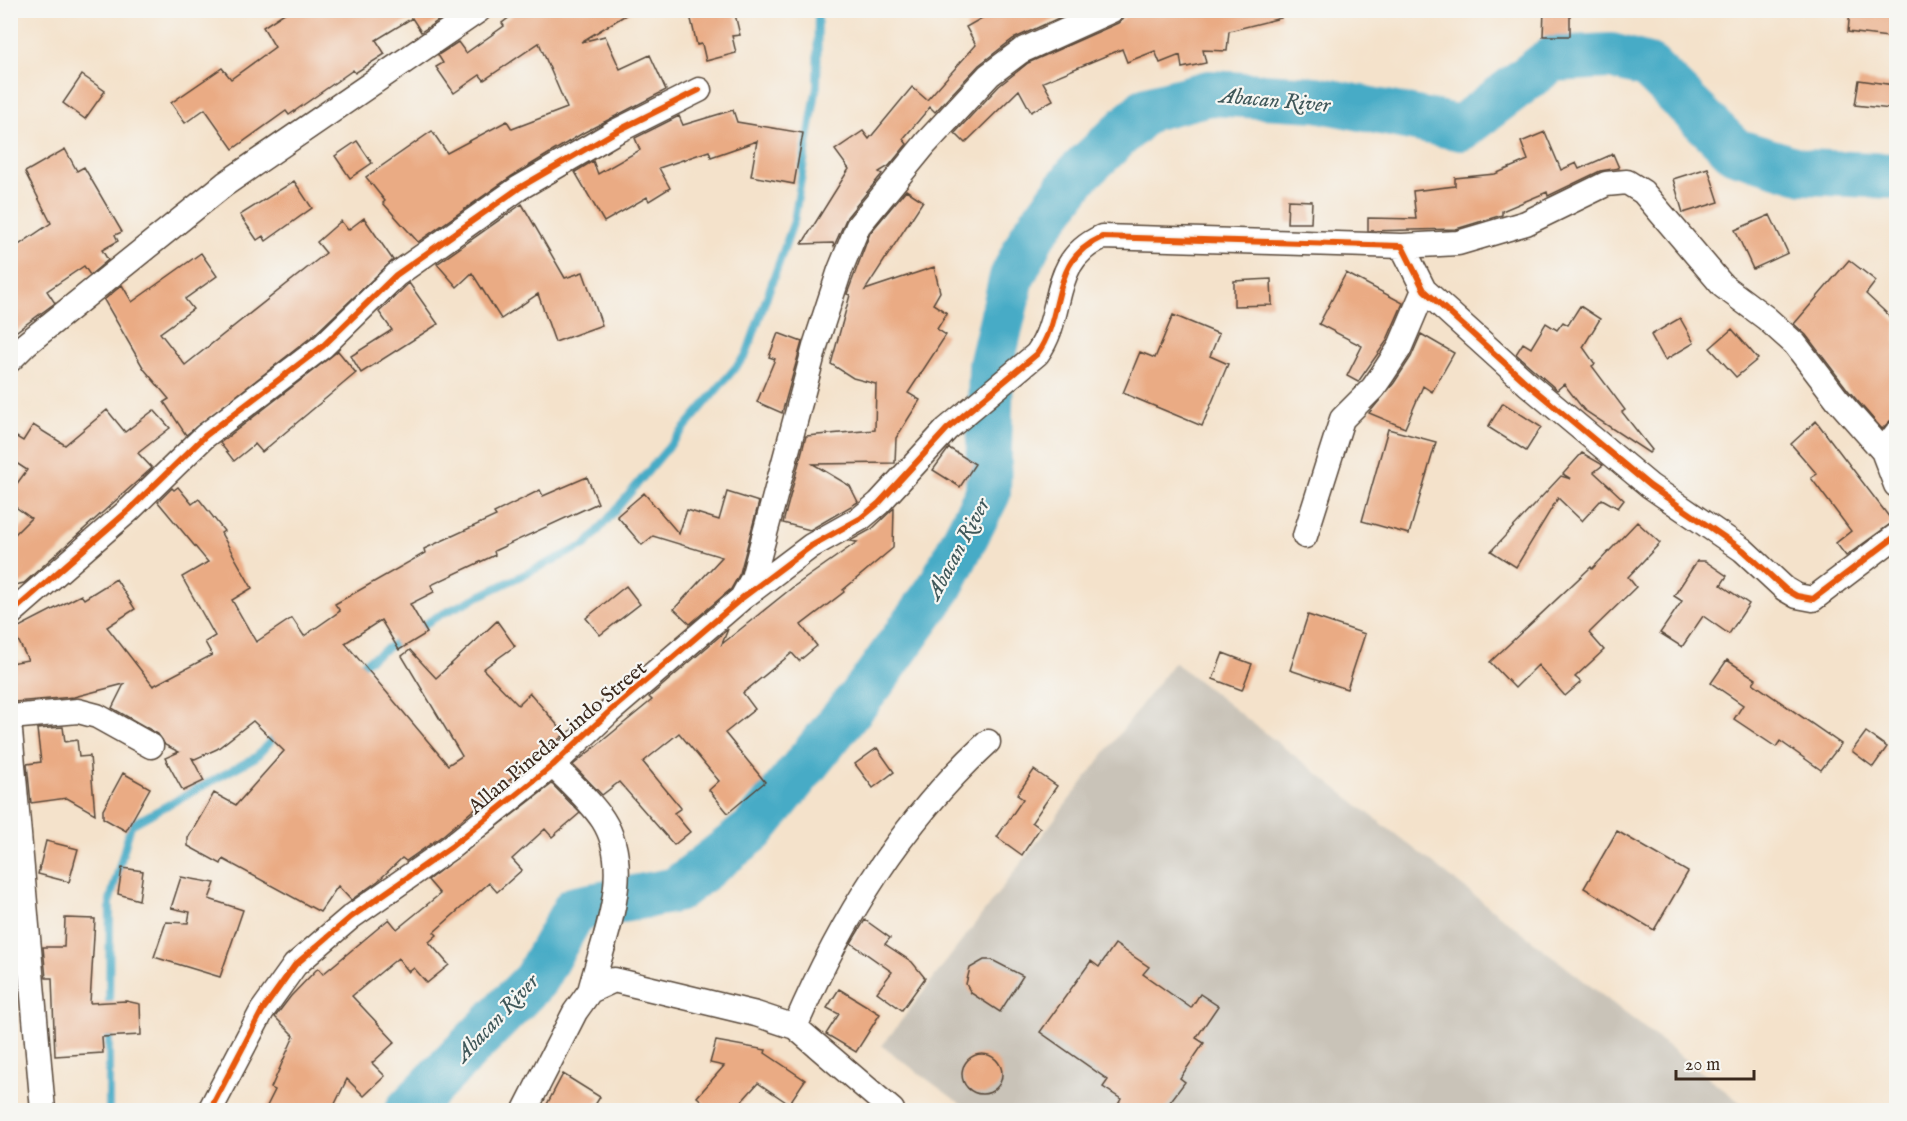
<svg xmlns="http://www.w3.org/2000/svg" width="1907" height="1121" viewBox="0 0 1907 1121" font-family="'IM FELL English',serif">
	<style>
		.industrial { fill: #c9c3b8 }
		.lines { fill: none; stroke-linecap: round; stroke-linejoin: round }
		.stream { stroke: #46abc6; stroke-width: 8 }
		.river { stroke: #46abc6; stroke-width: 46 }
		.building { fill: #eaab84 }
		.street-casing { stroke: #574638; stroke-width: 27 }
		.street { stroke: #fff; stroke-width: 24 }
		.cycleway-casing { stroke: #f6f6f2; stroke-width: 10 }
		.cycleway { stroke: #e8590c; stroke-width: 6 }
		.labels { text-anchor: middle; stroke-width: 4.5; stroke-linejoin: round; paint-order: stroke }
		.street-label { font-size: 21px; fill: #3b2a1e; stroke: #f6f6f2 }
		.water-label { font-size: 22px; font-style: italic; fill: #3f5759; stroke: #f6f6f2 }
	</style>
	<rect width="100%" height="100%" fill="#f6f6f2"/>
	<filter id="ink" filterUnits="userSpaceOnUse"><feTurbulence type="fractalNoise" baseFrequency=".0167" numOctaves="2"/><feDisplacementMap in="SourceGraphic" scale="12" xChannelSelector="R" yChannelSelector="G"/><feConvolveMatrix kernelMatrix="1 2 1 2 8 2 1 2 1" color-interpolation-filters="sRGB"/></filter>
	<filter id="wash" filterUnits="userSpaceOnUse"><feTurbulence type="fractalNoise" baseFrequency=".008" numOctaves="4" result="noise"/><feDisplacementMap in="SourceGraphic" scale="24" xChannelSelector="R" yChannelSelector="G"/><feGaussianBlur stdDeviation="1.35" result="paint"/><feColorMatrix in="noise" values="0 0 0 0 0 0 0 0 0 0 0 0 0 0 0 0 0 1.4 0 .05"/><feComposite in="paint" operator="in"/></filter>
	<g filter="url(#wash)">
		<rect width="100%" height="100%" fill="#f4e2cb"/>
		<path class="industrial" d="M1174,662L1746,1107L1744,1110H969L882,1046Z"/>
		<g class="lines">
			<path class="stream" d="M415,630L438,616L587,544L746,355L794,221L817,86L818,10
				M355,669L403,638
				M109,1011L110,900L131,825L256,757L277,734
				M109,1110V1026"/>
			<path class="river" d="M408,1110L535,980L575,909L676,890L753,830L874,680L940,587L988,493L991,366L1012,277L1033,235L1078,174L1147,109L1209,93L1316,99L1461,128L1552,59L1611,56L1648,66L1735,151L1804,172L1896,176"/>
		</g>
		<g id="blocks">
			<path class="building" d="M289,10H437L442,18L421,32L412,18L376,40L385,54L355,73L353,70L289,115L286,111L233,149L205,109L185,123L171,103L222,68L231,79L275,47L263,27Z
				M519,10H634L581,42L605,36L620,69L650,55L666,90L583,133L512,176L418,242L383,203L385,201L366,177L432,131L447,153L507,121L512,129L567,108L539,43L484,80L480,75L454,93L436,67L443,63L438,55L458,42L466,53L504,26L502,23Z
				M710,10H734L740,35L732,36L736,53L706,61L702,44L697,45L690,15Z
				M996,10H1076L1013,39L979,65L935,112L930,107L903,139L907,144L889,166L879,172L882,174L847,217L834,246L833,243L802,244L849,169L835,150L863,131L869,139L912,87L927,100L976,45L966,27Z
				M1126,10H1280L1281,18L1229,31L1227,51L1203,50L1206,63L1182,68L1180,55L1160,63L1155,51L1127,62L1122,49L1043,82L1053,100L1031,112L1019,90L965,143L955,133L999,86L1028,63L1118,23L1124,18Z
				M1544,10H1570V36H1543Z
				M1850,10H1896V38L1848,32Z
				M82,75L105,91L85,119L63,103Z
				M1859,80L1894,85L1891,109L1855,105Z
				M733,110L737,122L803,133L794,184L751,176L757,141L711,157L709,151L659,168L670,188L649,201L647,197L604,222L575,172L593,161L598,174L640,150L635,138L679,116L683,125Z
				M1545,132L1561,170L1576,163L1579,169L1613,154L1619,168L1600,171L1548,196L1547,192L1502,211V215L1456,229L1368,231V218L1416,219L1413,191L1455,186V178L1495,174L1528,160L1521,142Z
				M357,141L372,163L350,178L335,156Z
				M65,149L77,171L84,167L122,232L115,235L118,241L102,250L108,260L90,275L84,266L47,291L55,303L10,336V251L51,223L25,172Z
				M1708,168L1719,202L1683,213L1673,179Z
				M294,181L312,208L266,241L263,236L257,240L240,215Z
				M906,190L923,201L865,290L934,267L940,292L933,304L947,313L937,329L946,335L908,393L920,400L896,438L895,463L813,464L850,486L858,502L810,530L783,523L806,436L875,430L876,384L853,378L831,364L850,295L847,294L870,233Z
				M1288,200L1312,201L1311,223H1287Z
				M522,204L565,278L583,272L602,325L555,342L538,294L501,319L472,273L457,287L437,264Z
				M1770,215L1788,253L1753,269L1735,230Z
				M364,218L393,260L314,335L186,435L164,402L169,399L144,369L104,300L122,285L132,302L201,253L217,276L185,299L193,309L160,333L185,365L326,253L317,242L341,221L348,230Z
				M1849,260L1876,281L1866,294L1896,322V420L1890,421L1882,429L1848,390L1806,335L1794,324Z
				M1346,273L1403,303L1386,342L1358,382L1347,376L1362,346L1319,324Z
				M1271,279L1272,305L1234,306V281Z
				M409,283L438,324L361,373L351,356L392,330L379,312Z
				M1580,306L1600,319L1583,347L1595,364L1592,366L1625,410L1622,412L1652,450L1649,453L1584,410L1564,384L1557,390L1516,354L1523,343L1531,348L1546,323L1557,330L1563,322L1568,325Z
				M1173,315L1219,334L1210,356L1228,364L1202,426L1123,393L1140,352L1155,358Z
				M1680,318L1694,343L1665,360L1651,335Z
				M1732,329L1758,359L1736,377L1710,348Z
				M778,333L802,342L782,413L757,402L775,359L769,357Z
				M1421,334L1454,353L1432,392L1423,386L1405,428L1369,413L1394,383L1411,357Z
				M338,351L356,373L262,452L255,444L234,461L220,443Z
				M1503,403L1541,427L1526,451L1488,427Z
				M107,410L125,432L154,410L170,428L138,453L152,468L24,583L10,586V539L31,518L10,503V493L27,470L10,459V433L23,441L33,425L65,445Z
				M1816,421L1893,522L1846,556L1836,543L1851,531L1811,478L1817,474L1791,444Z
				M1388,429L1436,442L1409,534L1362,521Z
				M949,448L975,464L960,487L933,470Z
				M1582,453L1603,465L1594,472L1624,500L1618,508L1602,499L1582,521L1558,498L1516,567L1491,551L1561,476L1571,479L1563,474Z
				M587,477L598,503L494,551L495,555L431,585L434,592L410,604L427,633L399,650L381,620L345,643L448,765L462,756L402,656L410,650L436,678L497,621L515,646L483,669L518,705L530,693L565,734L442,836L406,861L402,858L378,881L351,900L338,886L320,912L223,859L221,864L188,846V838L214,793L236,805L284,751L253,721L217,749L195,759L192,758L204,781L183,791L165,758L179,752L165,745L158,734L112,708L124,684L74,697L14,702L10,663L28,660L13,630L81,595L84,599L116,579L135,609L107,627L153,686L212,655L205,642L215,636L182,577L208,562L158,502L172,488L174,490L178,487L192,504L199,499L224,531L221,533L252,588L232,600L256,642L292,618L304,636L340,611L335,604L425,553L424,549L496,516L494,513L540,490L543,496Z
				M727,492L759,502L740,573L731,589L690,624L674,609L722,557L653,536L642,545L617,516L644,493L679,534L687,510L719,520Z
				M894,508L893,548L843,590L844,592L801,625L817,646L799,661L792,653L743,693L755,709L725,733L765,782L728,813L709,790L719,781L679,733L643,762L681,808L674,813L690,832L674,845L619,782L602,795L573,765L652,700L649,697L728,629L722,644L793,587L857,542L850,541L872,529Z
				M1637,522L1660,543L1628,577L1636,587L1589,633L1604,650L1575,677L1581,682L1565,696L1538,665L1515,688L1490,662L1591,567L1592,569Z
				M1697,561H1705L1727,576L1721,585L1749,604L1729,634L1703,616L1682,647L1660,633L1682,601L1674,596Z
				M626,586L640,604L600,635L586,618Z
				M1308,615L1365,634L1347,689L1290,670Z
				M1223,653L1252,664L1242,690L1213,679Z
				M1727,660L1756,679L1753,683L1841,744L1821,770L1780,741L1776,747L1734,719L1743,705L1711,683Z
				M63,727L65,742L77,740L79,757L90,756L95,814L67,798L31,803L27,764L41,762L37,729Z
				M1866,732L1887,747L1873,767L1852,751Z
				M877,748L894,772L873,788L855,764Z
				M1034,770L1057,786L1032,822L1040,828L1022,855L997,837L1023,799L1017,795Z
				M123,773L150,788L126,831L103,818V810Z
				M552,784L580,813L552,837L545,829L512,859L522,870L497,892L489,883L434,932L437,935L429,942L449,965L427,983L414,968L409,972L398,958L352,996L395,1042L372,1063L385,1076L364,1096L347,1079L332,1110H265L275,1090L271,1088L294,1036L275,1017L291,996L318,968L323,974L389,919L397,929L440,894L428,880Z
				M1617,831L1688,872L1654,930L1584,888Z
				M46,841L78,849L69,882L38,874Z
				M122,868L143,871L139,900L118,894Z
				M181,877L215,883L209,899L243,910L220,977L154,957L166,922L188,923L190,912L171,908Z
				M65,918L95,919L90,1003L126,1001L140,1004L141,1035L102,1037L103,1053L55,1056L52,978H46L43,947H64Z
				M865,920L890,938L885,944L912,962L925,978L902,1010L877,992L892,972L851,943Z
				M1115,944L1149,967L1143,974L1191,1008L1200,994L1218,1006L1196,1038L1204,1043L1180,1078L1185,1082L1164,1110H1115L1121,1099L1103,1087L1108,1080L1040,1032L1091,961L1099,967Z
				M984,960H992L1023,976L1000,1012L971,993L966,984L970,968Z
				M839,989L880,1014L856,1052L826,1034L839,1014L827,1008Z
				M716,1041L766,1050L765,1053L805,1080L789,1104L758,1083L734,1110H712L697,1097L724,1066L710,1063Z
				M962 1074a20 20 0 1 1 40 0a20 20 0 1 1-40 0Z
				M563,1074L600,1097L592,1110H544Z"/>
		</g>
	</g>
	<g filter="url(#ink)">
		<use href="#blocks" fill-opacity="0" stroke="#574638" stroke-width="1.5"/>
		<g class="lines">
			<defs>
				<path id="street" d="M1402,246L1458,243L1526,223L1606,184L1627,182L1643,192L1723,286L1766,318L1795,344L1837,399L1883,451L1896,485
					M10,360L26,344L225,184L479,10
					M1883,451L1896,434
					M1305,536L1342,419L1373,388L1382,375L1399,349L1424,290
					M743,596L753,578L816,343L840,270L858,226L926,143L989,75L1021,51L1112,10
					M10,614L129,510L205,436L323,346L396,275L519,188L615,132L699,90
					M10,717L78,711L97,716L151,746
					M10,731L43,1110
					M553,765C569,782 590,800 603,820C635,870 603,940 590,991
					M795,1027C841,920 901,822 988,742
					M210,1110L262,1011L295,965L351,917L451,847L553,765L608,713L742,598L811,546L861,518L879,503L947,429L1037,354C1067,312 1047,262 1102,237L1402,246L1424,290L1530,386L1650,486L1743,550L1785,589L1797,596L1813,599L1896,536
					M525,1110L575,1012L590,991L614,980L756,1014L795,1027L892,1110"/>
			</defs>
			<use href="#street" class="street-casing"/>
			<use href="#street" class="street"/>
			<defs>
				<path id="cycleway" d="M10,614L129,510L205,436L323,346L396,275L519,188L615,132L699,90
					M210,1110L262,1011L295,965L351,917L451,847L553,765L608,713L742,598L811,546L861,518L879,503L947,429L1037,354C1067,312 1047,262 1102,237L1402,246L1424,290L1530,386L1650,486L1743,550L1785,589L1797,596L1813,599L1896,536"/>
			</defs>
			<use href="#cycleway" class="cycleway-casing"/>
			<use href="#cycleway" class="cycleway"/>
		</g>
	</g>
	<g class="labels">
		<g class="street-label">
			<text transform="translate(557 737) rotate(-40)" y="7">Allan Pineda Lindo Street</text>
		</g>
		<g class="water-label">
			<text transform="translate(1275 99) rotate(5)" y="8">Abacan River</text>
			<text transform="translate(957 548) rotate(-62)" y="8">Abacan River</text>
			<text transform="translate(496 1017) rotate(-47)" y="8">Abacan River</text>
		</g>
	</g>
	<rect width="1907" height="1121" fill="none" stroke="#f6f6f2" stroke-width="36"/>
	<path d="M1676 1070v9h78v-9" fill="none" stroke="#3b2a1e" stroke-width="3"/>
	<text x="1685" y="1070" font-size="18" fill="#3b2a1e" stroke="#f6f6f2" stroke-width="4.5" paint-order="stroke">20 m</text>
</svg>
